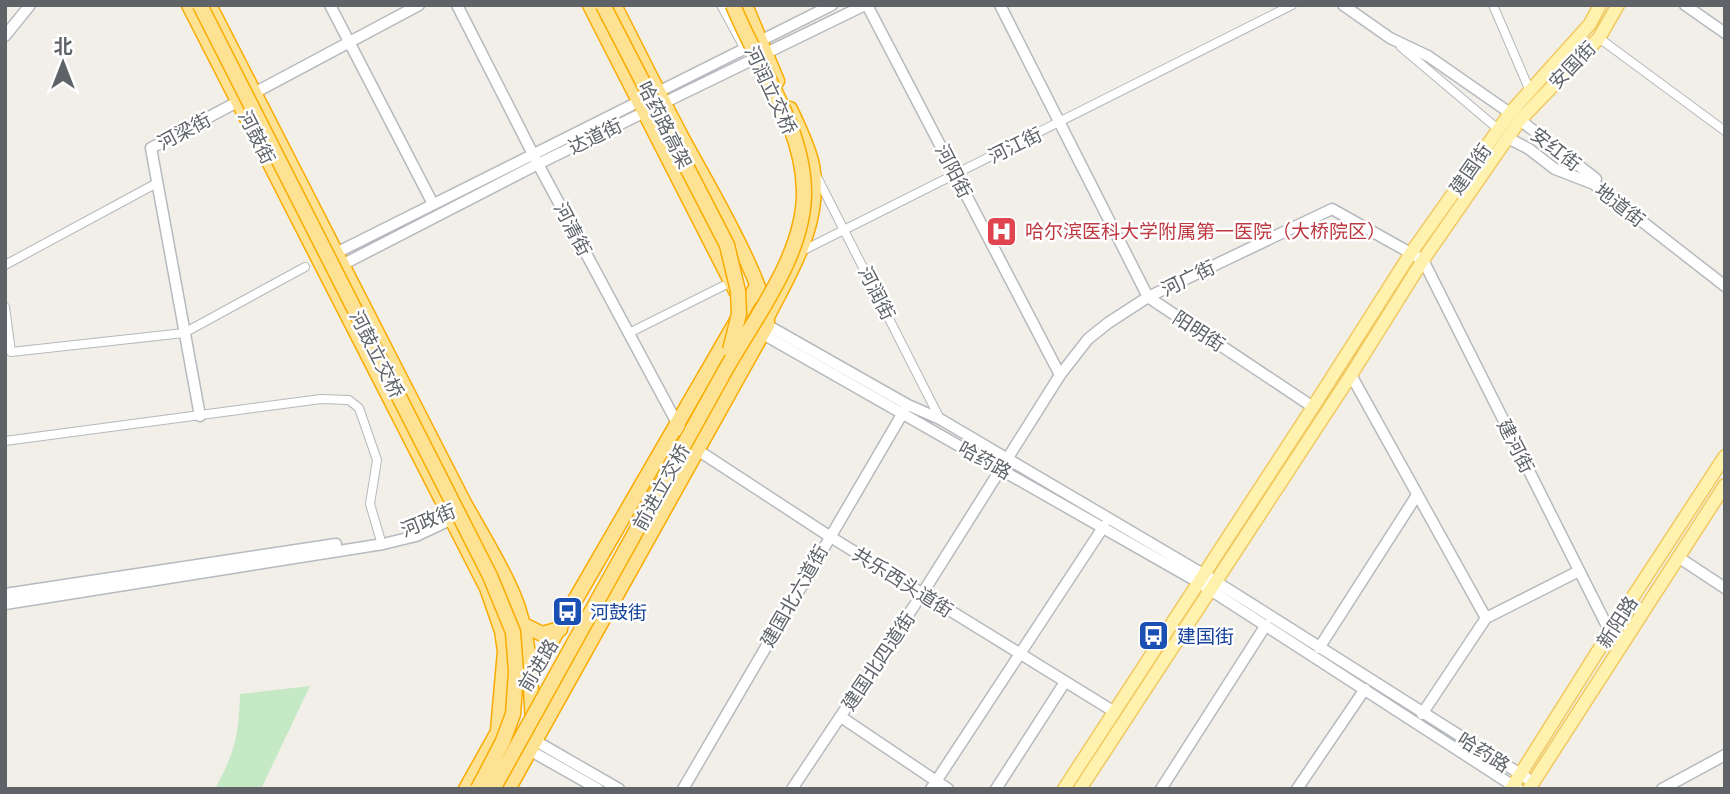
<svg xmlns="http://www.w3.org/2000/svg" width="1730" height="794" viewBox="0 0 1730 794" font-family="'Golos Text','Noto Sans SC',sans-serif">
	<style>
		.green { fill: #c5e8c5 }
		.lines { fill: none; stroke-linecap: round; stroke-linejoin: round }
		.street-casing { stroke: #b5b8bc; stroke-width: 10 }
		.secondary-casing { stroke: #b6babf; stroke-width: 13 }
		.primary-casing { stroke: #f2c960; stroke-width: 15 }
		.highway-casing { stroke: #f9ab00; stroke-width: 17 }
		.street { stroke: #fff; stroke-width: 8 }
		.secondary { stroke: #fff; stroke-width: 10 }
		.primary { stroke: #fff2af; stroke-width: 12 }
		.highway { stroke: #fde293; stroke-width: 14 }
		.highway-bridge-casing { stroke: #f9ab00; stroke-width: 17; stroke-linecap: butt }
		.highway-bridge { stroke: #fde293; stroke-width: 14 }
		.labels { text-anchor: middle; stroke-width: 5; stroke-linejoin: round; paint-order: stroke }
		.street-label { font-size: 19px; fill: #5f6368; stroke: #fff }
		.health-label { font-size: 19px; fill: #be3a42; stroke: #fff; text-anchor: start }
		.transit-label { font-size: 19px; fill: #164399; stroke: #fff; text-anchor: start }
	</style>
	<rect width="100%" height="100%" fill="#f1efe8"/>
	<path class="green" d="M310,686L261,789H215C235,752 239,735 240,694Z"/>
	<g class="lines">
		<defs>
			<path id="street" d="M721,5L745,49
				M1493,5L1530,91
				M1599,38L1725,131
				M1401,47L1498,129
				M816,175L940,419
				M800,252L1292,5
				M5,265L157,183
				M5,307L11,352L184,333L305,267
				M629,333L731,282
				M5,441L321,399L349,400L359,408L377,460L370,504L380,538"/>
			<path id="secondary" d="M330,5L433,204
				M457,5L538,164L678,425L696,449L829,536L1113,711
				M867,5L1060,375
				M1000,5L1148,297L1313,407
				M1343,5L1390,38L1428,56L1510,113
				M1685,5L1725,33
				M5,36L30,5
				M1520,120L1596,179
				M1508,138L1529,149L1555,169L1594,184L1725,286
				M330,256L832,5
				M336,268L538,164L865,5
				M767,325L908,405L940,419L1215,581L1533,782
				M761,333L1198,582L1518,789
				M1351,375L1486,618
				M200,416L151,148L419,5
				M1678,557L1725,588
				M5,594L336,544
				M5,604L383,544L416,536L452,519L456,515
				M1319,648L1417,495
				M1422,714L1486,618L1579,571
				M841,717L948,789
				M534,740L619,789
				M524,747L598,789
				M683,789L904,411
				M792,789L922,594L1060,375L1088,339L1108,323L1148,297L1332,209L1423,260L1610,632
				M931,789L1104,526
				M996,789L1065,682
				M1161,789L1266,625
				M1297,789L1365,689
				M1662,789L1725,755"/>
			<path id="primary" d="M1064,789L1313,407L1411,253L1510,113L1590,24L1600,5
				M1080,789L1351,375L1423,260L1520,120L1599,38L1618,5
				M1511,789L1610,632L1725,456
				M1529,789L1725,485"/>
			<path id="highway" d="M189,5L487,588L502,631L505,651L498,730
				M209,5L465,505C482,535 501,565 514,597C530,636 530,679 533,721
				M590,5L736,291
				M745,5L777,81
				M768,315C792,269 822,220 812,165C808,146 798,127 790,109
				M522,624L542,634L560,629
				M530,678L757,286
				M466,789L503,723
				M506,789L512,782L767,325C769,288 703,177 683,140C659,95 637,50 614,5"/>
		</defs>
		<use href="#street" class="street-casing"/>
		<use href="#secondary" class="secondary-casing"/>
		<use href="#primary" class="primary-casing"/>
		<use href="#highway" class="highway-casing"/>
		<use href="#street" class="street"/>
		<use href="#secondary" class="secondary"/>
		<use href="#primary" class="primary"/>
		<use href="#highway" class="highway"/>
		<defs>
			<path id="highway-bridge" d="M200,5L490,576L513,632L516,672L513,714L503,741L478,789
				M603,5L727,245L738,291L739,314L730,350
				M493,789C568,652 646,515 721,378C751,322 805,257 804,191C803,124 757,66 733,5"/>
		</defs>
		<use href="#highway-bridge" class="highway-bridge-casing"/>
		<use href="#highway-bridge" class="highway-bridge"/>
	</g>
	<defs>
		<symbol id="hospital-square" viewBox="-11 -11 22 22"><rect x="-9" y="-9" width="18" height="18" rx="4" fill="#e0444e" stroke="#fff"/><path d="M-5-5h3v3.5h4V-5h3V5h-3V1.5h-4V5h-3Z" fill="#fff"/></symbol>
		<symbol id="bus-square" viewBox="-11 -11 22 22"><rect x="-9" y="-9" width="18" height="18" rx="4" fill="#1a4fb4" stroke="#fff"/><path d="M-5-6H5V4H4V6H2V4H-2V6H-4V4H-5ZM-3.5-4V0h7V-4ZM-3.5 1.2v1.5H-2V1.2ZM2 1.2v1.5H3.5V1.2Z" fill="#fff"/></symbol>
	</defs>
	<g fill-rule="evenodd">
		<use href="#hospital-square" x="984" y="214" width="35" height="35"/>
		<use href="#bus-square" x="550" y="594" width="35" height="35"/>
		<use href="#bus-square" x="1136" y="618" width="35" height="35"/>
	</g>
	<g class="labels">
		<g class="street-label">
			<text transform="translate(1572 65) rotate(-46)" y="7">安国街</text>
			<text transform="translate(771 90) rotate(65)" y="7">河润立交桥</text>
			<text transform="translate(665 125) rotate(63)" y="7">哈药路高架</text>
			<text transform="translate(184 131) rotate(-28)" y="7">河梁街</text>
			<text transform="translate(595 136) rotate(-26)" y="7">达道街</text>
			<text transform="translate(257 137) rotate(63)" y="7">河鼓街</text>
			<text transform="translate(1015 145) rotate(-26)" y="7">河江街</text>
			<text transform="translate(1556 149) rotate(38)" y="7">安红街</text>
			<text transform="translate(1470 169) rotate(-55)" y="7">建国街</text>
			<text transform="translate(954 171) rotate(63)" y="7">河阳街</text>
			<text transform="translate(1620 205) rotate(38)" y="7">地道街</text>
			<text transform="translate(573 229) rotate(62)" y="7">河清街</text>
			<text transform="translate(1188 278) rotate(-26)" y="7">河广街</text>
			<text transform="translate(877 293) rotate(63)" y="7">河润街</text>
			<text transform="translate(1199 331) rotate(33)" y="7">阳明街</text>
			<text transform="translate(377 354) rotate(63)" y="7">河鼓立交桥</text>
			<text transform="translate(1516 446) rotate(63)" y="7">建河街</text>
			<text transform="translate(985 460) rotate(29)" y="7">哈药路</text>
			<text transform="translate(661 487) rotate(-61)" y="7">前进立交桥</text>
			<text transform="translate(428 520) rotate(-22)" y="7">河政街</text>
			<text transform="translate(903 582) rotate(32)" y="7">共乐西头道街</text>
			<text transform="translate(794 596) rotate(-60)" y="7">建国北六道街</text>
			<text transform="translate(1617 622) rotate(-57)" y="7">新阳路</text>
			<text transform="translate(878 661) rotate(-56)" y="7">建国北四道街</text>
			<text transform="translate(538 665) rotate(-59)" y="7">前进路</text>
			<text transform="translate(1484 752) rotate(32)" y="7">哈药路</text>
		</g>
		<g class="health-label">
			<text x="1025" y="238">哈尔滨医科大学附属第一医院（大桥院区）</text>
		</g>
		<g class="transit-label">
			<text x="590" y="619">河鼓街</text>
			<text x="1177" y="643">建国街</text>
		</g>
	</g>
	<rect width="1730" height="794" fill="none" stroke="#5f6368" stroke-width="14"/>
	<g transform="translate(63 63)" stroke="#ffffff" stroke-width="5" paint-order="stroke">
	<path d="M0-5L12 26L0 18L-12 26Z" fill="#5f6368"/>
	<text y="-10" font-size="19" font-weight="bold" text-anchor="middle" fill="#5f6368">北</text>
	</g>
</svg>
